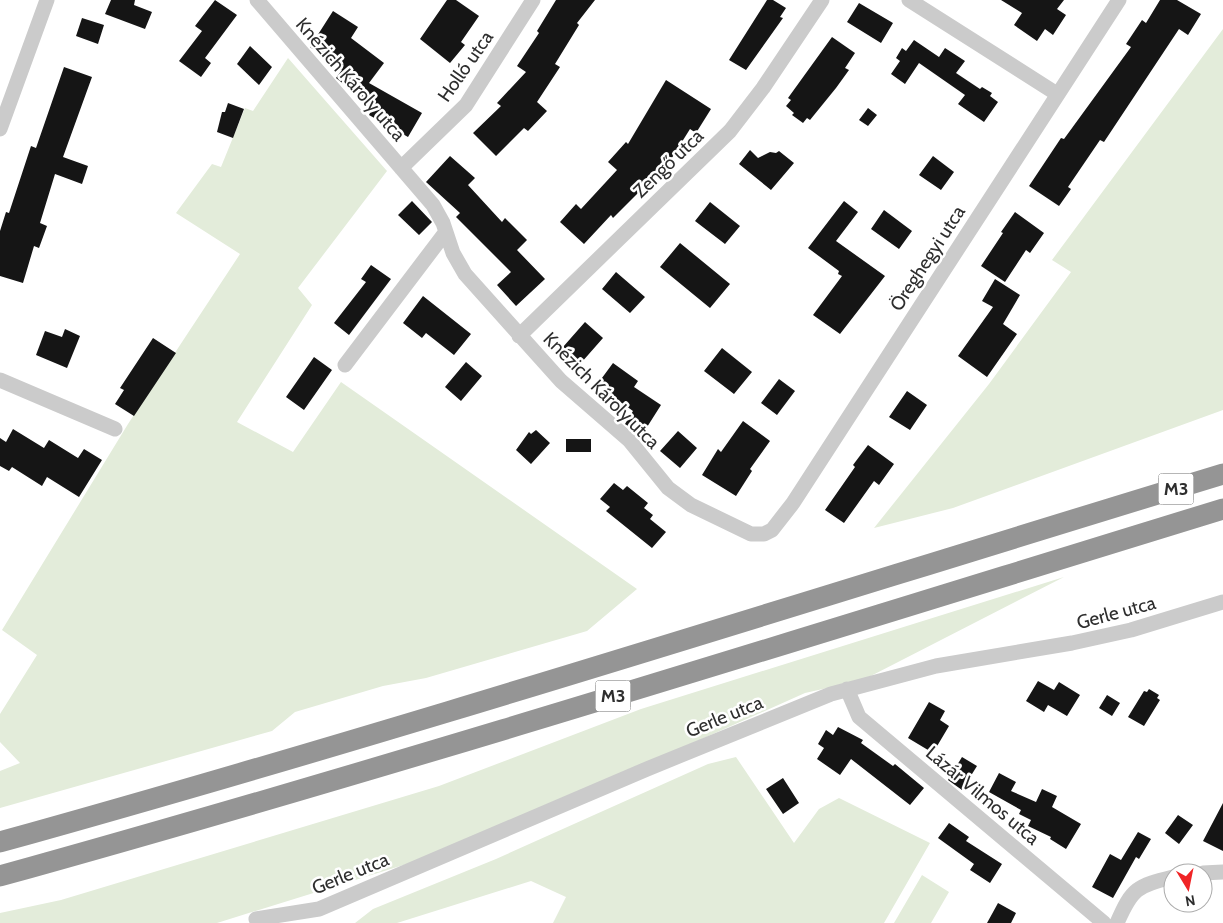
<svg xmlns="http://www.w3.org/2000/svg" width="1223" height="923" viewBox="0 0 1223 923" font-family="Cabin,sans-serif">
	<style>
		.green { fill: #e3ecda }
		.building { fill: #151515 }
		.lines { fill: none; stroke-linecap: round; stroke-linejoin: round }
		.minor { stroke: #cbcbcb; stroke-width: 15 }
		.highway { stroke: #959595; stroke-width: 21 }
		.labels { text-anchor: middle; stroke-width: 5; stroke-linejoin: round; paint-order: stroke }
		.shield { fill: #fff; stroke: #6d6d6d; stroke-width: 1 }
		.shield-label { font-size: 18px; font-weight: bold; fill: #2e2e2e }
		.street-label { font-size: 19px; fill: #2e2e2e; stroke: #fff }
	</style>
	<rect width="100%" height="100%" fill="#fff"/>
	<path class="green" d="M1223,29V410L953,508L874,528L989,384L1071,272L1052,260Z
		M288,58L387,171L298,288L312,305L237,422L293,452L341,382L637,589L587,631L426,678L383,686L295,712L272,731L0,808V771L20,763L0,742V714L37,655L2,630L128,424L240,254L176,213L212,164L221,167L245,108L253,111Z
		M1064,577L863,680L805,693L455,849L217,923H0V913L61,900L439,786L641,709Z
		M736,757L794,843L819,809L839,798L930,843L884,923H553L566,897L531,881L397,923H355L373,909L496,859L708,764Z
		M922,875L949,892L931,923H894Z"/>
	<path class="building" d="M111,0H135L134,5L152,12L145,29L105,14Z
		M215,0L237,15L205,58L211,63L201,77L179,61L202,31L195,26Z
		M447,0H456L479,16L461,42L465,45L450,63L420,39Z
		M556,0H595L577,23L579,25L555,64L560,67L537,102L547,111L528,131L524,128L496,156L473,133L501,106L497,103L526,72L517,66L539,33L537,31Z
		M767,0H773L786,8L780,17L783,18L746,70L729,60Z
		M1001,0H1064L1057,9L1066,15L1053,35L1045,29L1037,41L1014,25L1022,13Z
		M1160,0H1177L1201,14L1188,35L1179,29L1104,142L1100,140L1068,187L1071,189L1059,206L1029,186L1061,138L1064,139L1131,47L1126,44L1142,20L1146,23Z
		M859,3L893,23L881,43L847,22Z
		M333,11L358,27L351,38L384,63L369,83L422,113L408,137L369,115L373,107L336,78L342,70L310,47Z
		M82,18L104,25L98,44L76,36Z
		M832,37L855,53L845,68L849,70L836,88L810,120L807,118L803,123L792,115L794,113L786,106L791,100L788,98Z
		M914,40L939,57L945,48L965,61L956,73L980,89L982,87L992,93L990,96L998,102L984,122L958,104L965,95L919,63L905,84L891,74L900,61L896,58L902,48L906,51Z
		M250,46L272,67L259,85L237,64Z
		M64,67L92,77L63,157L88,166L82,184L55,174L40,223L47,226L39,248L34,246L23,283L0,276V231L6,212L9,213L31,146L36,148Z
		M666,80L711,109L696,133L690,129L670,161L613,218L611,215L584,244L560,222L576,204L581,209L617,170L608,162L626,142L628,144Z
		M228,103L244,109L233,138L217,132L222,112H225Z
		M868,108L877,115L868,126L859,120Z
		M750,150L758,158L770,152L776,153L779,151L794,163L771,190L739,164Z
		M450,156L475,178L468,185L502,222L505,218L527,240L517,250L545,279L516,306L497,285L511,272L456,217L460,213L426,182Z
		M933,156L954,172L941,190L919,175Z
		M412,201L432,222L419,235L398,215Z
		M844,201L858,212L836,241L885,276L840,334L813,315L842,276L838,274L839,271L808,248Z
		M710,202L740,226L725,244L695,221Z
		M884,210L912,231L899,249L871,229Z
		M1015,212L1044,233L1030,253L1026,250L1005,282L981,266L1003,233L1001,232Z
		M680,243L730,284L710,308L660,267Z
		M371,265L391,279L349,335L334,323L366,282L361,279Z
		M616,272L645,297L630,313L602,289Z
		M995,279L1020,295L1003,324L1017,334L987,377L958,356L993,307L982,301Z
		M423,296L471,334L454,355L426,333L422,338L403,323Z
		M585,322L603,338L581,363L563,347Z
		M65,329L80,336L67,368L36,355L45,331L62,337Z
		M153,338L176,353L134,416L115,404L124,390L120,388Z
		M722,348L752,372L734,394L704,371Z
		M314,357L332,370L304,410L286,397Z
		M466,362L482,376L461,401L445,387Z
		M613,363L638,381L634,387L661,405L642,435L625,424L633,411L609,394L611,391L599,382Z
		M779,379L795,391L777,415L761,403Z
		M907,391L927,405L910,430L889,417Z
		M743,421L770,441L750,469L752,471L736,496L702,475L718,449L721,452Z
		M13,429L44,448L49,440L78,458L84,449L102,460L79,497L47,477L42,486L12,467L9,471L0,466V438L6,442Z
		M536,430L550,443L531,464L516,450L529,432L531,434Z
		M678,431L697,448L680,468L660,451Z
		M566,439H591V452H566Z
		M868,445L894,464L879,485L874,481L844,523L825,510L855,467L853,465Z
		M614,483L623,490L627,486L648,503L644,508L653,515L650,519L666,532L652,548L606,511L610,507L600,499Z
		M1038,681L1054,690L1059,682L1080,695L1067,716L1048,705L1044,712L1026,701Z
		M1149,689L1159,695L1157,698L1160,700L1144,726L1128,717L1144,691L1147,692Z
		M1107,695L1120,703L1112,716L1099,708Z
		M929,702L945,711L940,720L949,726L933,753L908,738Z
		M838,727L863,740L861,743L893,766L895,764L924,788L910,805L851,759L840,775L817,759L824,748L818,744L826,730L833,735Z
		M962,757L977,766L962,790L948,780Z
		M999,773L1016,782L1011,791L1036,802L1042,789L1057,796L1052,807L1081,824L1066,849L1050,839L1051,837L1028,826L1031,820L1019,814L1021,810L989,792Z
		M783,778L799,803L783,814L766,789Z
		M1223,803V851L1203,841Z
		M1178,815L1193,825L1179,844L1165,833Z
		M949,823L969,837L966,841L1002,864L990,883L970,870L974,864L938,838Z
		M1138,832L1151,839L1139,859L1136,857L1113,898L1092,887L1110,854L1121,860Z
		M998,903L1016,913L1011,923H987Z"/>
	<g class="lines">
		<path class="minor" d="M257,0L433,205L443,223L453,253L465,274L561,381L629,440L668,488L691,505L751,534H764L772,530L793,503L1119,0
			M909,0L1057,94
			M0,129L47,0
			M401,168L466,105L533,0
			M519,336L730,131L763,88L822,0
			M345,365L445,233
			M0,380L115,429
			M847,689L859,717L1104,923
			M1203,873L1223,872
			M256,919L319,909L647,769L831,694L936,666L1072,643L1131,630L1223,602
			M1117,923C1132,888 1137,886 1173,877"/>
		<path class="highway" d="M0,842C410,728 816,598 1223,474
			M0,876C410,762 816,634 1223,509"/>
	</g>
	<g class="labels">
		<g class="shield">
			<rect x="1158.5" y="473.5" width="35" height="31" rx="4"/>
			<rect x="595.5" y="680.5" width="35" height="31" rx="4"/>
		</g>
		<g class="shield-label">
			<text x="1176" y="495">M3</text>
			<text x="613" y="702">M3</text>
		</g>
		<g class="street-label">
			<text transform="translate(465 66) rotate(-55)" y="7">Holló utca</text>
			<text transform="translate(351 79) rotate(49)" y="7">Knézich Károly utca</text>
			<text transform="translate(668 163) rotate(-44)" y="7">Zengő utca</text>
			<text transform="translate(927 258) rotate(-57)" y="7">Öreghegyi utca</text>
			<text transform="translate(602 390) rotate(45)" y="7">Knézich Károly utca</text>
			<text transform="translate(1116 612) rotate(-15)" y="7">Gerle utca</text>
			<text transform="translate(724 716) rotate(-22)" y="7">Gerle utca</text>
			<text transform="translate(983 795) rotate(40)" y="7">Lázár Vilmos utca</text>
			<text transform="translate(350 873) rotate(-22)" y="7">Gerle utca</text>
		</g>
	</g>
	<g transform="translate(1188 888) rotate(170)"><circle r="24" fill="#ffffff" stroke="#ababab"/>
	<path d="M0-4L9 19L0 12L-9 19Z" fill="#f02426"/>
	<text y="-8" font-size="14" font-weight="bold" text-anchor="middle" fill="#2e2e2e">N</text>
	</g>
</svg>
